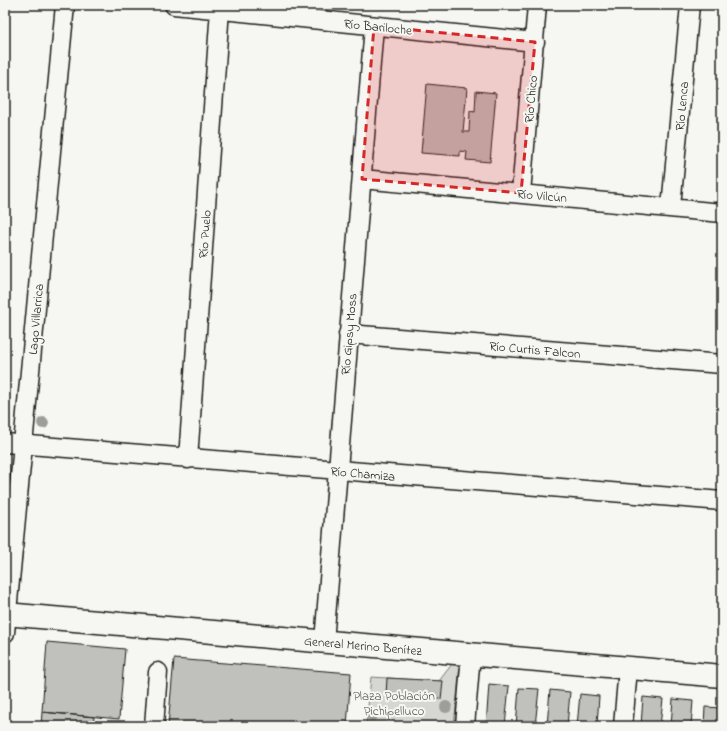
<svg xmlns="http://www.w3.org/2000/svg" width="727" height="731" viewBox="0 0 727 731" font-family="'Indie Flower',sans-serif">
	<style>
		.green { fill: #d6d6d2; stroke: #797977 }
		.building { fill: #c0c0bd; stroke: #1c1c1c }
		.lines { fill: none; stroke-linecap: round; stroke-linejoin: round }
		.street-casing { stroke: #1c1c1c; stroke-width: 21 }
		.secondary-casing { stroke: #1c1c1c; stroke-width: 25 }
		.street { stroke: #f6f6f2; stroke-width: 18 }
		.secondary { stroke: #f6f6f2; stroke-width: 22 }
		.tree { fill: #9d9d9b }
		.marked { fill: #d62828; fill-opacity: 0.2; stroke: #d62828; stroke-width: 3; stroke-dasharray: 8 5; stroke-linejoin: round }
		.labels { text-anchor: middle; stroke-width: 4; stroke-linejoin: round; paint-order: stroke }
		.street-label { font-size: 13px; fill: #1c1c1c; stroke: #f6f6f2 }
		.park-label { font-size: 13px; fill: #545453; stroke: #f6f6f2 }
	</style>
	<rect width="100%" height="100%" fill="#f6f6f2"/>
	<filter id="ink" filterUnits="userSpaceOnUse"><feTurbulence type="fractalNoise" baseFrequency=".025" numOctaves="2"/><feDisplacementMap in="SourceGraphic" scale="8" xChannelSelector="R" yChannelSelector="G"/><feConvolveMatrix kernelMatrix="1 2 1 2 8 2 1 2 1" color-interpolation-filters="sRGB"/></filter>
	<g filter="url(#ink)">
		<path class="green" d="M452,664L460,665L454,726H366L371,677L439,681Z"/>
		<path class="building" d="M427,84L467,88L463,132H469L470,111L475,112L476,91L496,93L490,162L466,160L467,152L460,151V156L421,153Z
			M47,642L125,649L119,719L42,712Z
			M174,659L351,673L347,726H168Z
			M387,678L443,681L441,699L386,695Z
			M489,684L509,686L505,726H486Z
			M519,688L539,689L535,726H516Z
			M550,690L570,692L567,726H547Z
			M580,694L599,696L597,726H577Z
			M643,697L663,699L660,726H641Z
			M673,699L693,701L691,726H671Z
			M705,707L722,708V726H704Z
			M42,712L94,717L93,726H41Z"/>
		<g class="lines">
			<defs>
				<path id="street" d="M174,5L535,42
					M362,179L722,213
					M521,193L537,5
					M671,207L690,5
					M348,334L722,364
					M5,443L722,501
					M188,459L220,9
					M5,633L65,5
					M324,642L374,26
					M154,726L158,672
					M465,726L471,654
					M623,726L628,668"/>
				<path id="secondary" d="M5,614L722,676"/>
			</defs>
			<use href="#street" class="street-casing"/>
			<use href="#secondary" class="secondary-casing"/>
			<use href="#street" class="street"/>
			<use href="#secondary" class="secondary"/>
		</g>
		<g class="tree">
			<circle cx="43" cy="423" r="6"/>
			<circle cx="446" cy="707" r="6"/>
			<circle cx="372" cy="715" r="6"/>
		</g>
	</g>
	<path class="marked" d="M374,26L535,42L521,193L362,179Z"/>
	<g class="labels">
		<g class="street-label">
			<text transform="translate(378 26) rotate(6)" y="5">Río Bariloche</text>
			<text transform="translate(530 99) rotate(-85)" y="5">Río Chico</text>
			<text transform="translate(681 106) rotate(-85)" y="5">Río Lenca</text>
			<text transform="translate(542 195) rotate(5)" y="5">Río Vilcún</text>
			<text transform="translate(204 234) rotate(-86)" y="5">Río Puelo</text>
			<text transform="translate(35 319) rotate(-85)" y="5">Lago Villarrica</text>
			<text transform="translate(348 334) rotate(-85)" y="5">Río Gipsy Moss</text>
			<text transform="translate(535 349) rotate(5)" y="5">Río Curtis Falcon</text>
			<text transform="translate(363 473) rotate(5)" y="5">Río Chamiza</text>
			<text transform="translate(363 645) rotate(5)" y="5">General Merino Benítez</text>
		</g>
		<g class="park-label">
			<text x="394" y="700">Plaza Población<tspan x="394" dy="15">Pichipelluco</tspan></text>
		</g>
	</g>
	<rect width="727" height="731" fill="none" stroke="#f6f6f2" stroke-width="20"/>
	<rect x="10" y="10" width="707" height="711" fill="none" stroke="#1c1c1c" stroke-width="1.5" filter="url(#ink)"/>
</svg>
